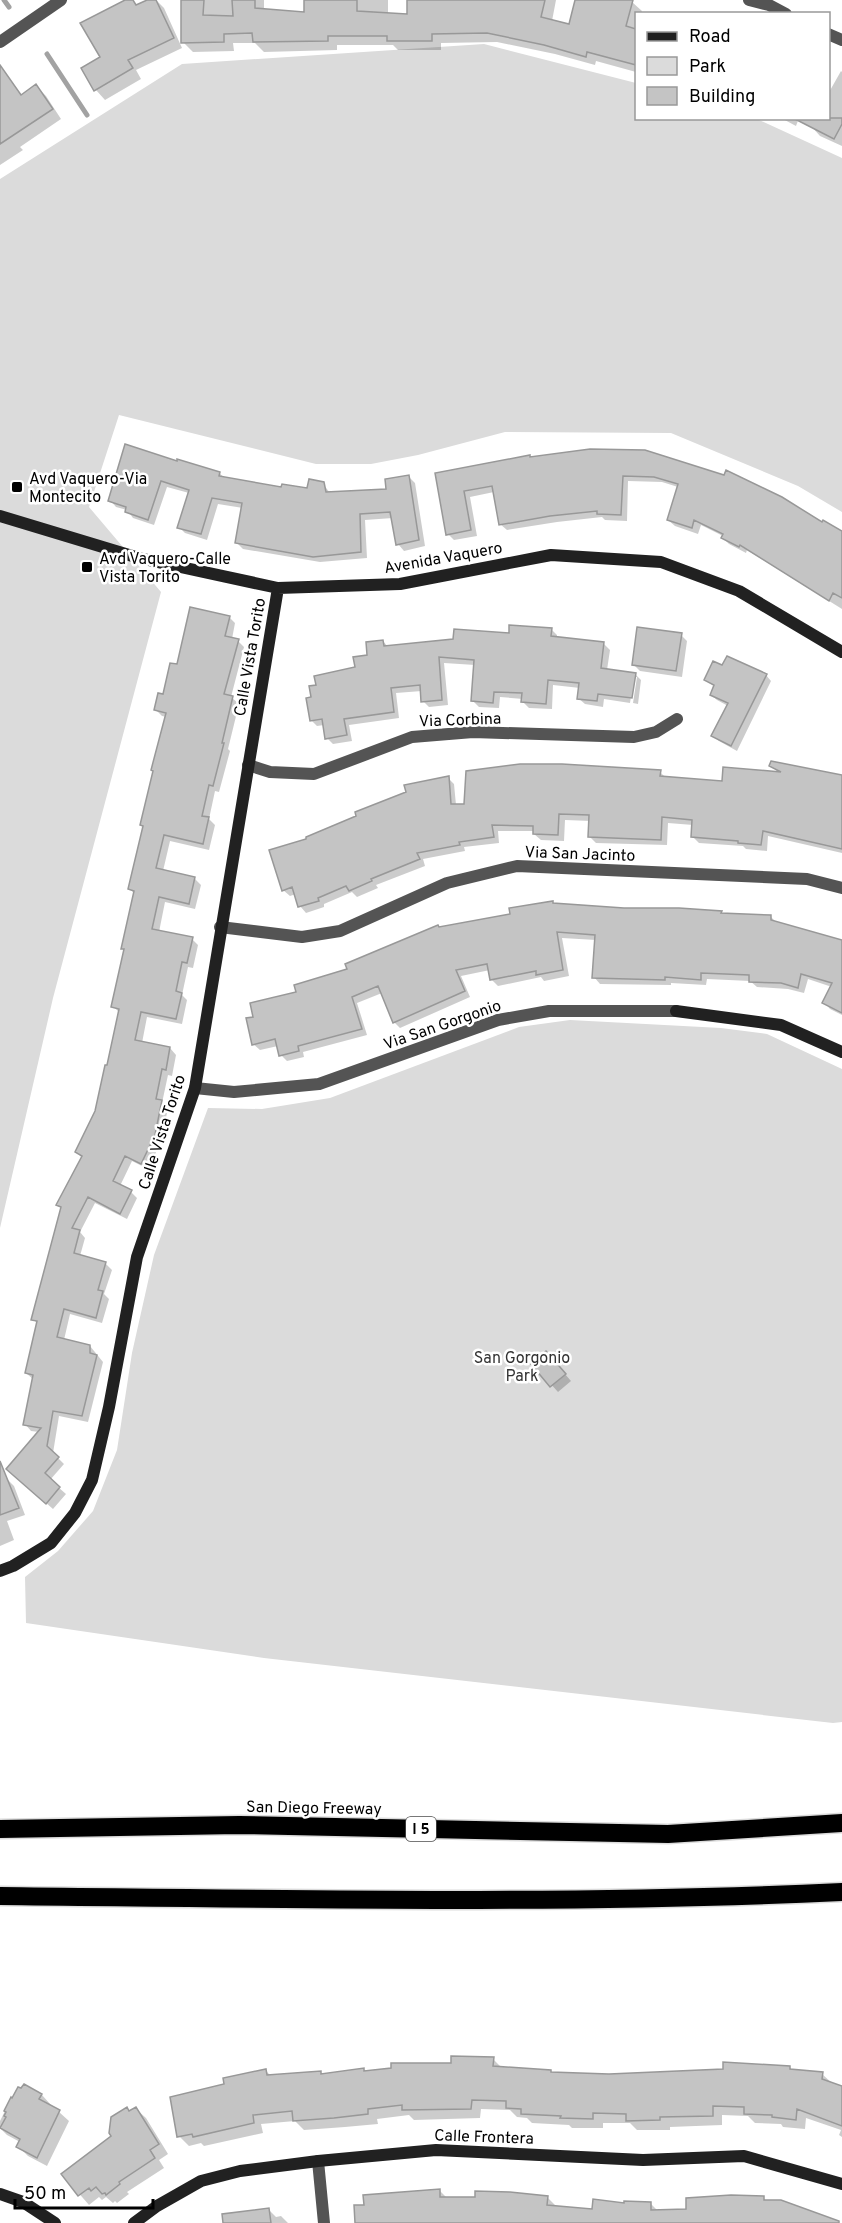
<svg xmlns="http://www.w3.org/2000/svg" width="842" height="2223" viewBox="0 0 842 2223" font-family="Overpass,sans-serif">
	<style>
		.green { fill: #dbdbdb }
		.shadow { fill: #0003 }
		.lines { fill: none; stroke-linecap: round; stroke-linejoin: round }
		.stream { stroke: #a2a2a2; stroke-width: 5 }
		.building { fill: #c4c4c4; stroke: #989898; stroke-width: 1.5 }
		.highway-casing { stroke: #dbdbdb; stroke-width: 21 }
		.street { stroke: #545454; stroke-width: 12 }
		.secondary { stroke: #212121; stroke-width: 12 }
		.highway { stroke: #000; stroke-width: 18 }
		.poi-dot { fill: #000; stroke: #fff; stroke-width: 2 }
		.labels { text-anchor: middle; stroke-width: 5; stroke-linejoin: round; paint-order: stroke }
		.shield { fill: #fff; stroke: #4c4c4c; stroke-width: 1.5 }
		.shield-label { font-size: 15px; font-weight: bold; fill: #000 }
		.poi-label { font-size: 16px; fill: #000; stroke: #fff; text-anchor: start }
		.street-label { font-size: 16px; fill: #000; stroke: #fff }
		.park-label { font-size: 16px; fill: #323232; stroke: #fff }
	</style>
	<rect width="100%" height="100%" fill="#fff"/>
	<path class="green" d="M484,44L636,83V118L757,119L842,158V512L798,486L671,433L505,432L418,455L371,464H316L119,415L89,507L161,592L53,998L0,1228V179L182,64Z
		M570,1020L721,1028L767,1034L842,1069V1722L833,1723L264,1658L26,1623L25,1577L58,1551L93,1511L117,1450L132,1353L154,1255L208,1108L262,1109L330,1098L519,1027Z"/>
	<path class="shadow" d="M128,0H132L138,6L156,0L164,8L182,48L136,70L141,79L105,100L96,90L102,57Z
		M183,0H264V11L306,14V0H388V15H409L408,0H556L552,21L570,26L577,0H626L632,2L642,11L641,14H636V72L596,61L595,65L555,54L497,42L441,43V50H398L393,45H337V50L264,52L255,43H233L234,51L193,52L183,42Z
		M841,71L842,72V146L820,136L811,126L828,118V94Z
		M8,79L23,96L36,86L46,96L61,119L20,147L23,150L0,165V84Z
		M781,118H799L796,126Z
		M591,450L822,524L842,533V609L747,550L746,553L729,544L723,538V536L701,525L698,534L675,526L668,520L678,487L662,482L628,481L627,521L605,520L602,517L557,522L507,530L500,524L494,492L470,497L477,536L454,540L448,534L437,474L531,458Z
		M178,463L219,473L225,478L282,489L308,490L323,484L330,493L388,490L409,477L415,483L425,546L404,551L398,544L393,518L365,520L367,558L320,562L243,549L237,543L243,508L218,504L207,540L185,533L179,527L189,493L167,487L154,525L133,518L127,510L116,507L110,500Z
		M229,617L235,623L232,639L238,641L244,647L231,697L239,704L228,749L230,751L219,792L215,791L209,819L215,825L209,850L170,841L163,871L195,879L201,885L195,909L165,902L159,932L192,939L198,945L193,968L188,967L182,995L187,1000L182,1024L147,1017L142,1043L170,1048L176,1055L172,1076L168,1075L162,1103L168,1108L161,1142L148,1169L132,1161L120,1186L131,1192L137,1198L127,1219L95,1203L80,1232L85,1238L80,1256L105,1263L112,1270L104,1294L109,1299L102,1323L70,1314L64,1340L90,1346L103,1362L88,1422L59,1416L53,1453L64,1464L50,1480L66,1494L53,1509L14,1475L39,1432L31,1431L25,1424L34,1380L26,1373L38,1324L33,1319L62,1209L58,1205L82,1158L77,1152L96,1111L120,1013L113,1006L135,894L130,889L167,717L162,716L155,709L178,666Z
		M551,629L557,635V638L603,643L610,650L607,670L635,674L641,680L638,704L633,703L637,677H634L630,703L604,699L603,707L585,704L578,698L580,688L553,685L552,709L529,708L523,702V699L500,697L499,708L479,707L473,701L475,665L444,663L448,705L429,707L423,701L422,691L396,693L399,718L349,725L352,741L333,744L327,738L324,725L317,726L311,720L313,698L356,668L383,641L388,647Z
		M681,635L687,641L682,677L640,671L634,665Z
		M723,667L766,675L771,681L737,751L719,741L713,736L728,706L717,700L711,695L715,687L705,680Z
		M771,765L842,776V853L768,836L767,851L746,849L743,846L699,843L692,836L693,825L668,823L667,845L596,843L590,837L591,821L565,820L564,841L541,840L534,834V831H498L499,843L464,847L465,851L423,859L425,866L376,885L378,888L357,897L352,892L324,904V907L306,913L300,906L296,894L290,896L283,890L308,839L448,778L454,784L456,805H465L660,772L666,778L724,783L779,773Z
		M555,905L770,916L777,923L842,941V1015L830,1009L824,1002L832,987L808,979L804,993L788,989L757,987L750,981L707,979L706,985L671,983V985L600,984L594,977L596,940L562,938L569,976L544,981L541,977L498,986L491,979L490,970L461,976L470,997L400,1028L394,1022L382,993L357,1003L367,1035L303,1052L304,1057L287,1061L281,1055L278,1046L260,1050L253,1044L255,1018L298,993L440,929Z
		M552,1359L571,1381L558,1392L533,1364Z
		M8,1480L14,1486L25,1515L7,1521L14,1540L0,1546V1482Z
		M493,2059L502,2068L552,2074L609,2076L789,2067L793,2070L822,2074L833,2084L842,2087V2137L839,2135L841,2130L806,2118L805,2129L783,2127L781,2124L755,2123L748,2116L722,2115V2125L670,2127V2130H637L630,2123H603V2128H572L569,2125L532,2123L527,2118L517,2117L510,2110L481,2109L480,2118L414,2120L409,2115L377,2119L378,2124L345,2127L304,2130L295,2121L261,2124L263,2133L204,2146L201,2143L189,2146L179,2136L226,2086L265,2070L272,2077L320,2073L323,2075L363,2070L365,2072L453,2065Z
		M24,2086L42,2095L51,2105L50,2107L59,2112L69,2121L47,2166L28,2156L18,2146L20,2142L7,2135L0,2128V2121L11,2099Z
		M136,2109L146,2118L168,2154L159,2160L164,2168L127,2192L129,2194L117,2203L115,2201L113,2203L106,2197L102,2200L99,2197L89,2205L63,2175L113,2136L130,2112Z
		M439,2190L447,2198H548L557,2207L593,2211L626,2205L650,2203L658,2211L688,2210L763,2198L767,2201L829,2223H357Z
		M268,2209L276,2217L281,2216L288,2223H236Z"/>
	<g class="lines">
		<path class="stream" d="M4,0L9,7
			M47,54L87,115"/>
	</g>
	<path class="building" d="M125,0H133L136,5L147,0H156L174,38L128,60L133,68L94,91L81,68L100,57L80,23Z
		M181,0H204L203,15L233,16L232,0H255V8L304,12V0H357V11L407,14V0H545L541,17L569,24L575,0H633L626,26L636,29V65L587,52L586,57L544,45L487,33L432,34V41H387V36H328V41L253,42L252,33L224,34V42L181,43Z
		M0,65L21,95L36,84L53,109L0,144Z
		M793,118H842V124L834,139Z
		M125,444L177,461V459L220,472L219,476L281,487L282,484L307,488L309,479L324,482L326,492L386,489L385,479L409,475L419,540L396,545L390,512L360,514L361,552L313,557L235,543L242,503L212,498L201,534L177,528L189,490L161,481L148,520L125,512L126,507L108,501Z
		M590,449L645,450L724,475L726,470L782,497L822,522L823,520L842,531V598L833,593L829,601L740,545L739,547L721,538L723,534L694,520L692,528L667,520L678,484L654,477L623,476L621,515L597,514V511L550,516L499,525L492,486L464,491L471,530L446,535L435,473L530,455V457Z
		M190,607L230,616L225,636L239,639L224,694L233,696L222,743H224L213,786L209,785L202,816L209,817L203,844L164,835L156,868L195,877L189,904L159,897L152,929L193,937L187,963L182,962L176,991L182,993L176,1019L141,1012L135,1040L170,1047L166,1070L162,1069L156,1099L162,1100L155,1135L141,1164L125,1156L113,1181L132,1190L120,1214L88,1197L72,1228L80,1230L74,1253L106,1262L98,1290L103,1291L96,1318L64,1309L57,1337L90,1345V1353L97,1355L82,1416L53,1411L47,1446L59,1457L45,1473L60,1487L46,1504L6,1469L41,1428L23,1425L33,1375L25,1373L37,1321L31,1320L61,1207L56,1205L82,1156L75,1152L95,1111L105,1065H107L119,1009L111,1007L124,949H121L134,891L128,889L143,826L140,825L153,771L151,770L166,713L154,710L158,693L163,694L170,663L177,664Z
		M509,625L552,628L551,636L604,642L601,668L636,673L632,698L598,694L597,701L577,699L579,683L548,680L546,704L521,702L522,693L494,692L493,703L471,701L474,660L439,657L442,700L421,702L420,685L391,688L394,712L344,719L347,735L325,739L322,719L310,721L306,698L311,697L309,686L316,685L314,676L355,667L353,657L367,655L366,642L383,640L384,646L453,639L454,629L509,633Z
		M637,627L682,633L676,671L632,665Z
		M727,656L767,674L731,746L711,736L728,703L710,695L714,685L704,680L713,661L722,665Z
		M771,761L842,775V849L763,831L761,845L738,843V841L691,837L692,820L662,817L661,840L588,837L589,815L559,814L558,835L533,834V826L492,825L494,837L459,842L460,845L417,853L420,859L371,879L372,881L349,891L346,886L318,898L319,901L298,907L292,887L282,891L269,850L306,839V837L356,816L355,812L406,792L404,785L449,776L451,804H464L466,771L520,764H562L661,770L660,776L722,781L723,767L781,772L769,766Z
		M553,901V903L624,908H679L722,911L721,913L771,915V920L842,940V1013L822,1003L832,983L801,974L798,988L781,983L749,982V975L701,973V980L665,977V980L592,978L595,935L557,932L563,970L536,975V971L490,980L487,964L456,970L465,991L393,1023L378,986L352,997L362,1029L298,1046L299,1051L279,1056L275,1039L252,1045L246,1018L253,1017L250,1003L296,992L294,985L347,969L345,964L438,925L439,927L510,914L509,908Z
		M546,1351L566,1374L550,1387L531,1364Z
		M0,1461L19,1508L0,1515Z
		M451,2056L494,2057L493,2066L551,2070V2072L609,2074L723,2069V2062L790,2066V2069L823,2072L822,2079L842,2086V2126L797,2109L796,2120L772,2117V2115L744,2114V2107L713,2106V2116L660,2117V2120L626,2121V2114L593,2113V2119L560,2118L561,2116L521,2114V2109L506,2108V2101L472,2100L471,2109L402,2110V2105L368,2109V2114L334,2118L293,2121L292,2111L253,2115L254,2123L193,2137L192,2134L177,2137L170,2097L224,2084L223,2078L266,2069L267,2075L321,2071V2074L364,2068V2071L391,2068V2063H451Z
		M24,2084L42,2094L39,2099L60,2110L37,2158L16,2147L20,2139L0,2128L6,2117L4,2116L6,2112L4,2111L11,2097L12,2098L18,2087L21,2088Z
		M127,2107L129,2111L136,2107L159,2144L150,2150L155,2158L119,2182L120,2184L106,2195L105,2193L102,2194L96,2187L91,2191L89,2188L78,2196L61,2174L111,2136L109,2133L111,2117Z
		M440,2189V2197H475V2191L510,2192L548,2196L547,2205L592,2209L593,2199L624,2203V2201L651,2202V2210L686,2209V2198L731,2195L764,2196V2200H781L839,2221V2223H355L354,2205H364L363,2195Z
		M269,2208L271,2223H223L222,2214Z"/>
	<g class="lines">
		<defs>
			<path id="highway" d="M0,1829L239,1825L668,1834L842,1823
				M0,1896C281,1899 562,1905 842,1892"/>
		</defs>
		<use href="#highway" class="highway-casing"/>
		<path class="street" d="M749,0L769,5L786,14
			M828,34L842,40
			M0,42L61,0
			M248,765L270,772L314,774L412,737L473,732L634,737L656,732L677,719
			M220,927L302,937L340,931L447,883L517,866L807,879L842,888
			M195,1088L234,1092L319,1084L498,1020L549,1011H676
			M318,2161L324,2223"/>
		<path class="secondary" d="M0,516L139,558L278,588L400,584L551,555L661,562L739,591L842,652
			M676,1011L781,1025L842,1052
			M0,1571L13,1566L51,1543L75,1513L92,1480L109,1407L137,1257L195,1088L278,588
			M0,2194L23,2202L55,2223
			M134,2223L157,2206L201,2181L240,2171L318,2161L436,2150L643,2160L744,2156L842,2184"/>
		<use href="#highway" class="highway"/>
	</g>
	<g class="poi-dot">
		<rect x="11" y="481" width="12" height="12" rx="3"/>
		<rect x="81" y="561" width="12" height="12" rx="3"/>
	</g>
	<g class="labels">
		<rect class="shield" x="406" y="1817" width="30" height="24" rx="4.5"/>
		<g class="shield-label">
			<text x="421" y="1834">I 5</text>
		</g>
		<g class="poi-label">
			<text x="29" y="484">Avd Vaquero-Via<tspan x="29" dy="18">Montecito</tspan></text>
			<text x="99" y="564">Avd Vaquero-Calle<tspan x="99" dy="18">Vista Torito</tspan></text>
		</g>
		<g class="street-label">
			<text transform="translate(443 557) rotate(-10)" y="6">Avenida Vaquero</text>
			<text transform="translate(249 657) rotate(-80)" y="6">Calle Vista Torito</text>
			<text transform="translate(460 719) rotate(-2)" y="6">Via Corbina</text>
			<text transform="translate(580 853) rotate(2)" y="6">Via San Jacinto</text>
			<text transform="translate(442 1024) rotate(-19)" y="6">Via San Gorgonio</text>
			<text transform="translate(161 1132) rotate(-72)" y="6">Calle Vista Torito</text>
			<text transform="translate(314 1807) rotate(1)" y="6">San Diego Freeway</text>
			<text transform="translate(484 2136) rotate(2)" y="6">Calle Frontera</text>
		</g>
		<g class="park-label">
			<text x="522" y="1363">San Gorgonio<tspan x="522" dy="18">Park</tspan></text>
		</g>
	</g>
	<rect x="635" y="12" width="195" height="108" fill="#ffffff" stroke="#999999" stroke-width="1.5"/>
	<rect x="647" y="32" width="30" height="9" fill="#212121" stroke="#999999" stroke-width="1.5"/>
	<text x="689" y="42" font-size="18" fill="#000000">Road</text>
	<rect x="647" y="57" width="30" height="18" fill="#dbdbdb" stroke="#999999" stroke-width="1.5"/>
	<text x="689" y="72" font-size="18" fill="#000000">Park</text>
	<rect x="647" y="87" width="30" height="18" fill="#c4c4c4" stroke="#999999" stroke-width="1.5"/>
	<text x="689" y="102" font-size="18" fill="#000000">Building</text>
	<path d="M15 2199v9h138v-9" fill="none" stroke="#000000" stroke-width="3"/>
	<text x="24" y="2199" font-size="18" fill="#000000" stroke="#ffffff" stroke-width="4.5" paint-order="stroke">50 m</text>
</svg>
